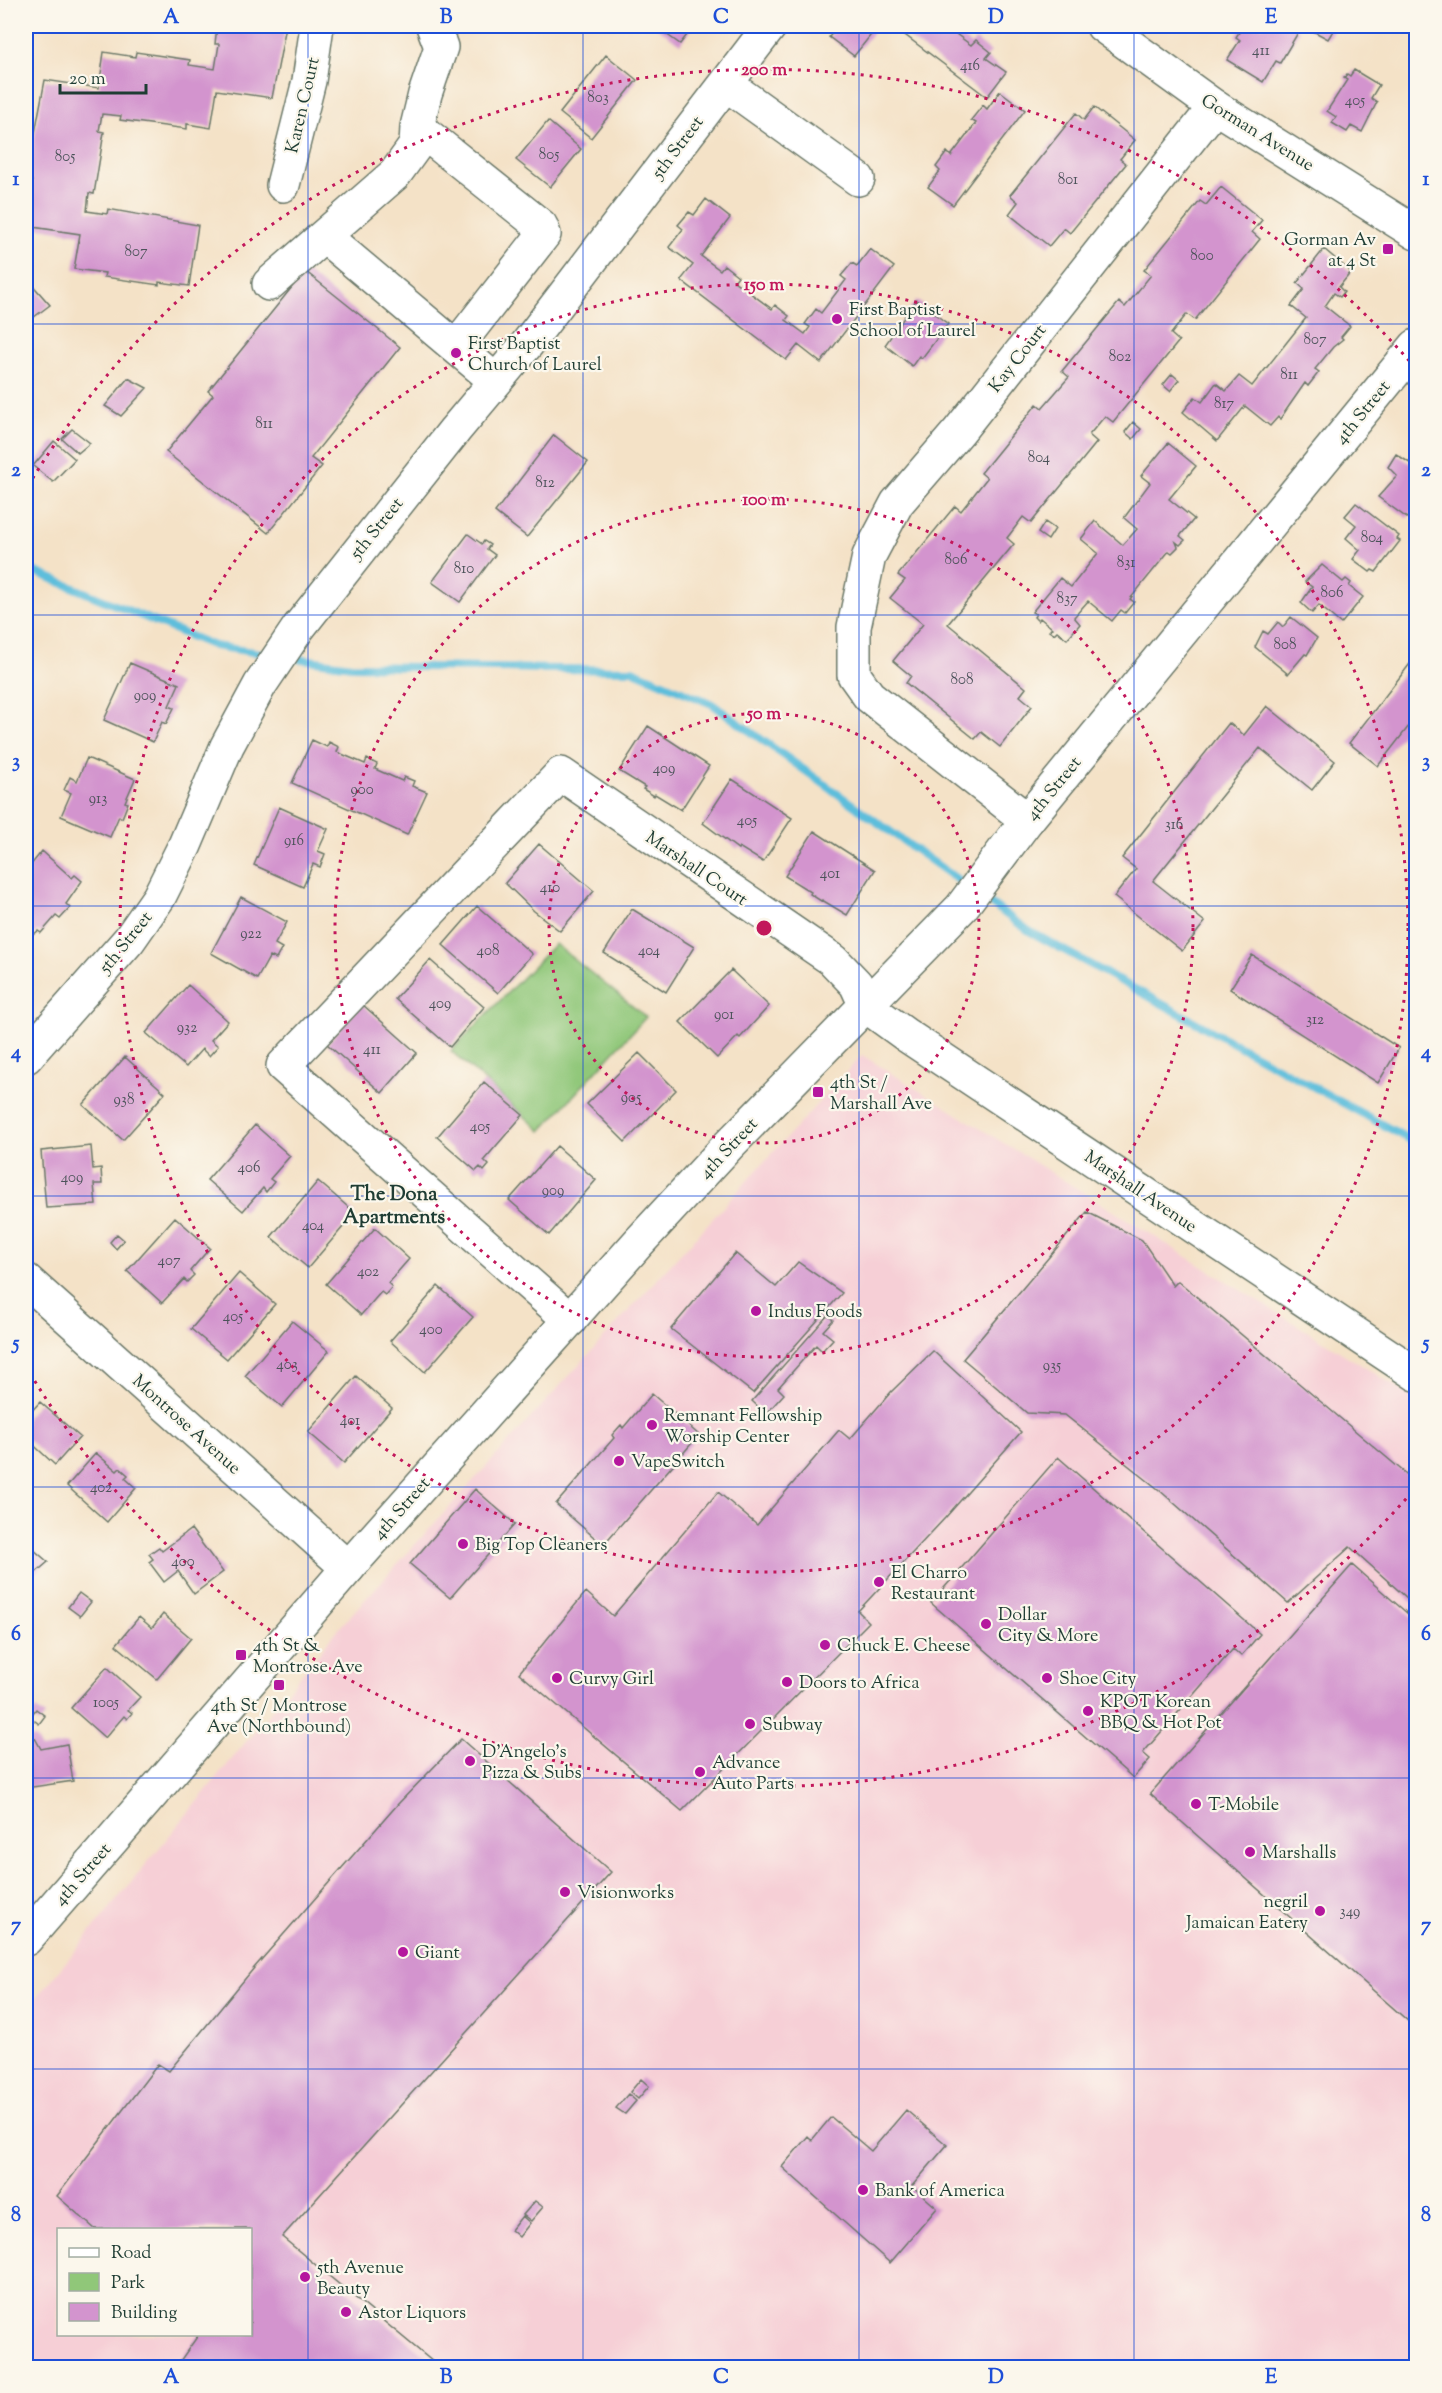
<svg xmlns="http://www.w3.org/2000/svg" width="1442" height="2393" viewBox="0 0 1442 2393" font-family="'Sorts Mill Goudy',serif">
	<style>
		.built { fill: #f6cfd6; fill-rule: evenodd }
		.green { fill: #90c779; stroke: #588256; stroke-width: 1.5 }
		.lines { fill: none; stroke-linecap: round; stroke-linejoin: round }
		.stream { stroke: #5dbedb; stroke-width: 8 }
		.building { fill: #d394ce }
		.minor-casing { stroke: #6a7767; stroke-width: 36 }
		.tertiary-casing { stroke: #6a7767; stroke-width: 36 }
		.primary-casing { stroke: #6a7767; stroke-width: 36 }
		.minor { stroke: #fff; stroke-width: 33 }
		.tertiary { stroke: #fff; stroke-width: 33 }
		.primary { stroke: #fff; stroke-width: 33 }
		.grid { fill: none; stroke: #1d4ed8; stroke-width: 1.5; stroke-opacity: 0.55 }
		.ring { fill: none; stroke: #c2185b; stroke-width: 3; stroke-dasharray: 3 6 }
		.poi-dot { fill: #b5179e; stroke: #fbf7ec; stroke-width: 2 }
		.labels { text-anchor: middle; stroke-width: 4.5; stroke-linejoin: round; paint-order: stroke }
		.number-label { font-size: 15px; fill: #4c535a }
		.street-label { font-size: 18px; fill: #1f3d34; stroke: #fbf7ec }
		.poi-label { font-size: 18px; fill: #1f3d34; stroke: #fbf7ec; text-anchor: start }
		.neighbourhood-label { font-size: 20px; font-weight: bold; fill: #1f3d34; stroke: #fbf7ec }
		.centre { fill: #c2185b; stroke: #fbf7ec; stroke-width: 3 }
		.ring-label { font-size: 18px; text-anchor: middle; font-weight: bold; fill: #c2185b; stroke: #fbf7ec; stroke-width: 4.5; stroke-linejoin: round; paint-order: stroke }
		.neatline { fill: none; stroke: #1d4ed8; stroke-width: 2 }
		.grid-label { font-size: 20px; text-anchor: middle; font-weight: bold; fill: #1d4ed8 }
	</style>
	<rect width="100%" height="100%" fill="#fbf7ec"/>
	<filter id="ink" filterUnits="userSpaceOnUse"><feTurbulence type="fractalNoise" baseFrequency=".0167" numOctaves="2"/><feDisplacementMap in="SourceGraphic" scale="12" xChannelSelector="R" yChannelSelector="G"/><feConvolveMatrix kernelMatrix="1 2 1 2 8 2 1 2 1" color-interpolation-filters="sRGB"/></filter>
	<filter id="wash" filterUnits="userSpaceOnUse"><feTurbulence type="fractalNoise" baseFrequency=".008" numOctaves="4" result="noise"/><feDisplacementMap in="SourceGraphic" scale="24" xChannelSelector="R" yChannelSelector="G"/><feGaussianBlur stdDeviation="1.35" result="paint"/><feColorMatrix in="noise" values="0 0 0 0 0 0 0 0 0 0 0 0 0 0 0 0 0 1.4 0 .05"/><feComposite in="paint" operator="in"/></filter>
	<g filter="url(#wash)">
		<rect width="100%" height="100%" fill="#f4e2c7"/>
		<path class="built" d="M862,1055L1416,1399V2367L26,2368V2011L340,1627ZM58,2230H250V2334H58Z"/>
		<path class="green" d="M555,944L646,1017L541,1131L451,1051Z"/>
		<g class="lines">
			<path class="stream" d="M26,568L214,646L273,655
				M288,657L351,666L632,670L712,704L968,887
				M979,895L1029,931L1416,1143"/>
		</g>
		<g id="blocks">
			<path class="building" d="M217,26H286L272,98L217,90L211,128L187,124V129L120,120L121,116L102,114L99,131L104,132L94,194L89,193L87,211L107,214L108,209L198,225L189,286L159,282V285L104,277L105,273L74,269L80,234L26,226L32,181L26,180L45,80L99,88L104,52L135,57L136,52L190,60L189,65L215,69L219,44H215Z
				M655,26H694L680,44Z
				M838,26H878L854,56L829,37Z
				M893,26H945L971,45L976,40L991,52L986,58L1006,72L987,97Z
				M1243,26H1298L1296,29L1299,31L1280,63L1276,61L1263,82L1227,60L1240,40L1236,37Z
				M1304,26H1336L1328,39Z
				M606,55L637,80L591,138L560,113Z
				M1354,70L1379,85L1371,98L1377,102L1362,132L1351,126L1347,132L1332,123L1336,117L1327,111L1347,80L1344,78L1347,74L1350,76Z
				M1000,91L1025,110L953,205L928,187L940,171L936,167L947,152L951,156L976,123L971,120L983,105L987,109Z
				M1094,107L1135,140L1120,159L1126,164L1070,233L1064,228L1049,246L1009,214L1018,202L1010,195L1076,113L1084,120Z
				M548,121L581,149L550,187L516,160Z
				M1221,187L1262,220L1252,232L1260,239L1195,320L1187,314L1178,325L1171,334L1179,341L1113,422L1105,416L1089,435L1097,442L1031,523L1023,517L1007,538L1014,544L948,624L1026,688L1020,696L1032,706L1000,747L981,732L975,739L906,683L911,676L893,661L923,624L890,598L905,580L898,575L955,506L961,511L987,478L981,473L1037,404L1042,408L1069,377L1062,371L1119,302L1125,307L1151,275L1144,270L1200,201L1206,205Z
				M706,199L730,218L701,256L720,270L724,265L738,276L734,281L772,309L775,305L789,316L786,320L805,334L810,327L805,324L816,309L821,313L846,280L841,276L852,263L857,266L870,249L894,267L821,363L798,345L786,360L681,280L693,265L669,247L683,229L678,225L689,212L694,215Z
				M1324,249L1351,272L1339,287L1344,292L1340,297L1334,293L1325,306L1350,326L1341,337L1343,339L1333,347L1315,369L1319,372L1308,386L1305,383L1280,419L1278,417L1270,426L1245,406L1217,441L1183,412L1195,397L1202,402L1216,383L1226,391L1239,376L1252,386L1306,318L1291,306L1304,289L1297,283Z
				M305,271L400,347L311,458L322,466L268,533L166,452L213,395L208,391Z
				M29,281L50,305L26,323V283Z
				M916,300L948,324L922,358L919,356L912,366L885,345Z
				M1172,374L1179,380L1170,391L1163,385Z
				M128,378L147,388L121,416L105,406Z
				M1133,422L1141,429L1133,439L1125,432Z
				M72,429L90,443L78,453L62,439Z
				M554,435L588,462L527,537L495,512Z
				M54,441L75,459L53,482L33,466Z
				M1168,443L1196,466L1169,499L1194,519L1180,536L1185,540L1180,545L1176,542L1178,547L1172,553L1169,551L1130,599L1134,602L1125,613L1121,610L1112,621L1088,601L1074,617L1080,624L1067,639L1057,631L1054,634L1049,631L1052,628L1040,618L1038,621L1034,617L1036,614L1032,612L1060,578L1071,587L1098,553L1081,539L1095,521L1123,545L1137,529L1124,518L1150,483L1141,476Z
				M1396,454L1416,467V508L1407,518L1378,497L1397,476L1388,467Z
				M1356,503L1399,536L1397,539L1400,541L1376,572L1372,570L1370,572L1353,559L1360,550L1346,538L1356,525L1345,516Z
				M1045,522L1055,529L1048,540L1038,533Z
				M468,534L482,544L484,541L490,545L487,549L495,555L460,602L432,582Z
				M1322,565L1343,582L1346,579L1351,583L1349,586L1363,597L1341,624L1319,605L1312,613L1301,603L1312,587L1305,582Z
				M1291,617L1317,638L1307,655L1305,654L1288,674L1255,647L1263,631L1268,634L1278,622L1283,627Z
				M1416,656V717L1378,766L1349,743Z
				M130,663L179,684L169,706L174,708L166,724L162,722L153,742L104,720Z
				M1267,706L1335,761L1312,790L1260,748L1153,881L1205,922L1182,951L1114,897L1136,869L1122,858L1229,723L1244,735Z
				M648,726L709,766L681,810L655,794L654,796L643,789L645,787L619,771Z
				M312,740L327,747L329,742L339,747L337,752L365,764L367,759L377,764L375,769L402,781L404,777L414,781L412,786L427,792L407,835L292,783Z
				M87,758L135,779L125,802L128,803L122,818L119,816L110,837L61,816L71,793L64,790L70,777L77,781Z
				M732,779L792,818L763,862L739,847L738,849L703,823Z
				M279,807L328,829L318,851L325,854L320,867L313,864L303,887L254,865Z
				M814,831L875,870L847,915L822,900L821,901L810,894L811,892L785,876Z
				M539,844L594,891L560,931L534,911L505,883Z
				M42,851L72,878L75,875L82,881L66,904L70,908L60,919L56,916L41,933L38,931L34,934L27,928L31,924L26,920V871Z
				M241,897L287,922L275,944L282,948L276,959L270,956L257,979L211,953Z
				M477,906L532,954L498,993L443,945Z
				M632,909L694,947L666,992L604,953Z
				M1252,955L1399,1048L1378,1083L1230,989Z
				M430,960L484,1007L450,1047L395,999Z
				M731,970L769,1006L740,1038L738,1036L717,1058L680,1022Z
				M188,985L228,1021L211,1040L218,1046L209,1056L202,1049L186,1067L146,1033Z
				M362,1004L417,1053L382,1093L327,1044Z
				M639,1053L676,1090L625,1142L587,1104Z
				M125,1057L165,1093L123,1140L83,1105Z
				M484,1082L523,1115L484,1160L489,1165L484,1171L480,1167L476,1171L437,1137Z
				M255,1125L290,1156L270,1179L274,1182L266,1192L263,1188L243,1211L207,1180Z
				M91,1146L93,1169L101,1168L102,1184H94L96,1205L46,1208L41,1151Z
				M557,1146L596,1180L549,1235L509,1200Z
				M318,1181L355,1213L308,1268L271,1237Z
				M1087,1212L1142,1240L1173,1286L1178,1281L1411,1478L1416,1472V1606L1350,1547L1288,1603L1158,1489L1065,1415L1027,1413L963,1359Z
				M175,1217L210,1248L190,1271L194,1275L187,1282L184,1279L162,1303L127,1271Z
				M375,1228L409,1259L388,1283L392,1287L385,1295L381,1292L361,1315L326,1284Z
				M117,1234L124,1240L116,1249L110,1242Z
				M735,1253L776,1287L798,1262L842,1293L753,1393L671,1329Z
				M239,1273L275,1304L227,1359L191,1329Z
				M438,1286L473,1317L425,1372L390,1341Z
				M828,1315L833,1320L823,1331L833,1339L822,1351L816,1345L778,1388L784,1394L766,1414L752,1401Z
				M292,1321L329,1351L282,1407L245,1376Z
				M933,1351L1021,1432L945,1518L858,1611L869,1622L682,1811L519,1673L586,1592L613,1616L718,1492L757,1525L839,1430L850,1439L891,1392Z
				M356,1376L392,1408L344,1463L308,1432Z
				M652,1394L699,1435L603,1545L556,1504L614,1438L612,1435L621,1425L623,1428Z
				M40,1402L80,1437L55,1465L26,1438V1417Z
				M96,1453L117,1471L120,1468L128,1475L125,1478L136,1488L107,1522L67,1486Z
				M1058,1457L1260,1634L1241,1656L1233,1649L1143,1753L1150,1759L1133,1778L931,1603Z
				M475,1489L515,1524L450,1598L410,1564Z
				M191,1529L223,1572L194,1594L178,1571L164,1582L149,1562L153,1559L149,1554L159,1547L162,1551Z
				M26,1543L48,1562L27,1580L26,1579Z
				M1352,1565L1416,1621V2028L1150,1794Z
				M79,1593L91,1602L80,1616L68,1607Z
				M163,1614L191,1638L157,1679L116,1645L139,1617L152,1628Z
				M107,1667L140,1697L128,1710L132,1713L127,1719L124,1716L105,1738L71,1708Z
				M36,1709L45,1716L39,1724L30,1717Z
				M35,1738L41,1749L67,1744L73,1781L26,1788V1739Z
				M461,1739L611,1872L282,2237L439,2367H188L180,2361L199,2334H250V2229H95L57,2196L158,2064L169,2071L254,1968L398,1804Z
				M641,2079L649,2086L638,2099L630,2092Z
				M628,2094L636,2101L625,2114L616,2108Z
				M906,2110L947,2145L912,2186L937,2208L890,2263L782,2167L808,2136L812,2140L831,2117L871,2151Z
				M535,2201L543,2207L531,2221L523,2215Z
				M522,2216L530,2223L519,2237L511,2230Z"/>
		</g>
	</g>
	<g filter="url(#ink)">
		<use href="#blocks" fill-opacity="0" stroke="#6a7767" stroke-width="1.5"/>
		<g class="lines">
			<defs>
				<path id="minor" d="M726,84L858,179
					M417,127L541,226L544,234L456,347
					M283,185L309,81L317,26
					M325,237L496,381
					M269,284L395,174L416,145L417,127L425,94L441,47L433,26
					M1027,820L869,696L854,675V627L869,556L897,503L959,431L1215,107
					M26,1057L129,940L159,897L185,845L227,746L260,685L299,627L455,430L527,344L770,26
					M26,1280L348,1568
					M570,1320L283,1066L561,774L833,960L856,984L866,1006L906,1035L1416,1374"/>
				<path id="tertiary" d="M26,1939L348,1568L639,1242L728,1146L961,908L1027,820L1416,346"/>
				<path id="primary" d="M1103,26L1215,107L1416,233"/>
			</defs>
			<use href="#minor" class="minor-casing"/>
			<use href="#tertiary" class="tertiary-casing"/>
			<use href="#primary" class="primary-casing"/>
			<use href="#minor" class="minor"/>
			<use href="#tertiary" class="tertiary"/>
			<use href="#primary" class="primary"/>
		</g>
	</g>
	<path class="grid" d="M308,26V2368M583,26V2368M859,26V2368M1134,26V2368M26,324H1416M26,615H1416M26,906H1416M26,1196H1416M26,1487H1416M26,1778H1416M26,2069H1416"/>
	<g class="ring">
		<circle cx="764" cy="928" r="215"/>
		<circle cx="764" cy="928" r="429"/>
		<circle cx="764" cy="928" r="644"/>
		<path d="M1412 1492A859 859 0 0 1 28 1370M28 486A859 859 0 0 1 1412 364"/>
	</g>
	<g class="poi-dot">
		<rect x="1382" y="243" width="12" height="12" rx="3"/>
		<circle cx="837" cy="319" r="6"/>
		<circle cx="456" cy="353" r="6"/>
		<rect x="812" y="1086" width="12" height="12" rx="3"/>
		<circle cx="756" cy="1311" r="6"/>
		<circle cx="652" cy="1425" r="6"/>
		<circle cx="619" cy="1461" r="6"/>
		<circle cx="463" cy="1544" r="6"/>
		<circle cx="879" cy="1582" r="6"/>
		<circle cx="986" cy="1624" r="6"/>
		<circle cx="825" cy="1645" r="6"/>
		<rect x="235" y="1649" width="12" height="12" rx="3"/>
		<circle cx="557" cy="1678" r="6"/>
		<circle cx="1047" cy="1678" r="6"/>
		<circle cx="787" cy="1682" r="6"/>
		<rect x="273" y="1679" width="12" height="12" rx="3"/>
		<circle cx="1088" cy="1711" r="6"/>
		<circle cx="750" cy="1724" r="6"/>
		<circle cx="470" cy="1761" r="6"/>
		<circle cx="700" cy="1772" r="6"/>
		<circle cx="1196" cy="1804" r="6"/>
		<circle cx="1250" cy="1852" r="6"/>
		<circle cx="565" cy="1892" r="6"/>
		<circle cx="1320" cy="1911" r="6"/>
		<circle cx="403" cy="1952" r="6"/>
		<circle cx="863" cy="2190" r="6"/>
		<circle cx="305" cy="2277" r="6"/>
		<circle cx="346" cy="2312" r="6"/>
	</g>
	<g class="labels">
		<g class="number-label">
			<text x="1261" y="55">411</text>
			<text x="970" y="70">416</text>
			<text x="598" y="102">803</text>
			<text x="1355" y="105">405</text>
			<text x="549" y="159">805</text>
			<text x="65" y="161">805</text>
			<text x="1068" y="184">801</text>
			<text x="136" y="256">807</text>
			<text x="1202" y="260">800</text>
			<text x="1315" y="344">807</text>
			<text x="1120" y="361">802</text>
			<text x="1289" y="379">811</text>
			<text x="1224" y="408">817</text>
			<text x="264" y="428">811</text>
			<text x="1039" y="462">804</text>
			<text x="545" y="487">812</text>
			<text x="1372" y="542">804</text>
			<text x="956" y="564">806</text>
			<text x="1126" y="567">831</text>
			<text x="464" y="573">810</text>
			<text x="1332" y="597">806</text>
			<text x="1067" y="603">837</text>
			<text x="1285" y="649">808</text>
			<text x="962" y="684">808</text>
			<text x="145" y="700">909</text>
			<text x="664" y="773">409</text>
			<text x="362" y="794">900</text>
			<text x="98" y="803">913</text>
			<text x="747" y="825">405</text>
			<text x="1174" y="829">316</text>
			<text x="294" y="845">916</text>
			<text x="830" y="878">401</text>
			<text x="550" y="892">410</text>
			<text x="251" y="938">922</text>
			<text x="488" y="955">408</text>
			<text x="649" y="955">404</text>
			<text x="440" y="1008">409</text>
			<text x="724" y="1019">901</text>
			<text x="1315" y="1024">312</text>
			<text x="187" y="1032">932</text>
			<text x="372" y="1054">411</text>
			<text x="631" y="1102">905</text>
			<text x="124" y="1104">938</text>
			<text x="480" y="1131">405</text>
			<text x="249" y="1172">406</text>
			<text x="72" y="1182">409</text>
			<text x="553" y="1195">909</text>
			<text x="313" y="1230">404</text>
			<text x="169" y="1265">407</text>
			<text x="368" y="1276">402</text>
			<text x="233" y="1321">405</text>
			<text x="431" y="1334">400</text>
			<text x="287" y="1369">403</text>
			<text x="1052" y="1370">935</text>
			<text x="350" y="1425">401</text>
			<text x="101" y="1492">402</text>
			<text x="183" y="1566">400</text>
			<text x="106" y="1707">1005</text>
			<text x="1350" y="1916">349</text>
		</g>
		<g class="street-label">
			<text transform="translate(302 105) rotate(-77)" y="6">Karen Court</text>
			<text transform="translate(1258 132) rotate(32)" y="6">Gorman Avenue</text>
			<text transform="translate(677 147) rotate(-53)" y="6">5th Street</text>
			<text transform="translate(1017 358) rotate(-52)" y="6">Kay Court</text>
			<text transform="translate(1362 412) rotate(-51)" y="6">4th Street</text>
			<text transform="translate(376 528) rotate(-51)" y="6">5th Street</text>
			<text transform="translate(1053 788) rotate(-51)" y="6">4th Street</text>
			<text transform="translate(697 868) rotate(34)" y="6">Marshall Court</text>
			<text transform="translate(125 942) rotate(-51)" y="6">5th Street</text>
			<text transform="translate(728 1148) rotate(-47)" y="6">4th Street</text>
			<text transform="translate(1141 1191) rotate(34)" y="6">Marshall Avenue</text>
			<text transform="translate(187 1424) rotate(42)" y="6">Montrose Avenue</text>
			<text transform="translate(401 1508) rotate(-49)" y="6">4th Street</text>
			<text transform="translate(82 1874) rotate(-49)" y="6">4th Street</text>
		</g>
		<g class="poi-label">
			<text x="1376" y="245" text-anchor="end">Gorman Av<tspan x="1376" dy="21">at 4 St</tspan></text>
			<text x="849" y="315">First Baptist<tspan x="849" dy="21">School of Laurel</tspan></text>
			<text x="468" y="349">First Baptist<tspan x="468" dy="21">Church of Laurel</tspan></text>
			<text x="830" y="1088">4th St /<tspan x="830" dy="21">Marshall Ave</tspan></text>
			<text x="768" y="1317">Indus Foods</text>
			<text x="664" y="1421">Remnant Fellowship<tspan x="664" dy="21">Worship Center</tspan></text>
			<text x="631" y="1467">VapeSwitch</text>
			<text x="475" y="1550">Big Top Cleaners</text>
			<text x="891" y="1578">El Charro<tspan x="891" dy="21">Restaurant</tspan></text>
			<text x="998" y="1620">Dollar<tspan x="998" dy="21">City &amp; More</tspan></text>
			<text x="253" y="1651">4th St &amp;<tspan x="253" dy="21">Montrose Ave</tspan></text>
			<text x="837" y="1651">Chuck E. Cheese</text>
			<text x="569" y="1684">Curvy Girl</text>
			<text x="1059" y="1684">Shoe City</text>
			<text x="799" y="1688">Doors to Africa</text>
			<text x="1100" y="1707">KPOT Korean<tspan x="1100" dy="21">BBQ &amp; Hot Pot</tspan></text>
			<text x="279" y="1711" text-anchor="middle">4th St / Montrose<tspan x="279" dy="21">Ave (Northbound)</tspan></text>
			<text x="762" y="1730">Subway</text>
			<text x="482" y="1757">D'Angelo's<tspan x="482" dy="21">Pizza &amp; Subs</tspan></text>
			<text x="712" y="1768">Advance<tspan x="712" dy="21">Auto Parts</tspan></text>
			<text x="1208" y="1810">T-Mobile</text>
			<text x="1262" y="1858">Marshalls</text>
			<text x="577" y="1898">Visionworks</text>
			<text x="1308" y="1907" text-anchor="end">negril<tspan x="1308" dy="21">Jamaican Eatery</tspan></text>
			<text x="415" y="1958">Giant</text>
			<text x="875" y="2196">Bank of America</text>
			<text x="317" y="2273">5th Avenue<tspan x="317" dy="21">Beauty</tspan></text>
			<text x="358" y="2318">Astor Liquors</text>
		</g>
		<g class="neighbourhood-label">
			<text x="394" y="1200">The Dona<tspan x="394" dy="23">Apartments</tspan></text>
		</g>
	</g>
	<circle cx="764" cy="928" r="9" class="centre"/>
	<g class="ring-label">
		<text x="764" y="75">200 m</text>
		<text x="764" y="290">150 m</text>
		<text x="764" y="505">100 m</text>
		<text x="764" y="719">50 m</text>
	</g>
	<rect width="1442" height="2393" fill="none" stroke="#fbf7ec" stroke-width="66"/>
	<rect x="57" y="2228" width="195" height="108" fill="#fbf7ec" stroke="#a3ada2" stroke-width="1.5"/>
	<rect x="69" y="2248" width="30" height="9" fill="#ffffff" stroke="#a3ada2" stroke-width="1.5"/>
	<text x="111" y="2258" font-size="18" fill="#1f3d34">Road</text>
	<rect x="69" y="2273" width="30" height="18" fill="#90c779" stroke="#a3ada2" stroke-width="1.5"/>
	<text x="111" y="2288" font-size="18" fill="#1f3d34">Park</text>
	<rect x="69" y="2303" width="30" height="18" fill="#d394ce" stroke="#a3ada2" stroke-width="1.5"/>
	<text x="111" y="2318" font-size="18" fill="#1f3d34">Building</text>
	<path d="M60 84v9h86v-9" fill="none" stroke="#1f3d34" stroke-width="3"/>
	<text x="69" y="84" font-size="18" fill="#1f3d34" stroke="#fbf7ec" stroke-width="4.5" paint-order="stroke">20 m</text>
	<rect x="33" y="33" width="1376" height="2327" class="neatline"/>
	<g class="grid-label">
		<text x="171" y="23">A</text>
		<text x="446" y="23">B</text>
		<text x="721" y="23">C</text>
		<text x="996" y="23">D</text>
		<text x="1271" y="23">E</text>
		<text x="16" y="185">1</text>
		<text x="1426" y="185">1</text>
		<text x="16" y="476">2</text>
		<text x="1426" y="476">2</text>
		<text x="16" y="767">3</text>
		<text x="1426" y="767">3</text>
		<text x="16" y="1058">4</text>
		<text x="1426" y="1058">4</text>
		<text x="16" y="1349">5</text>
		<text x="1426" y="1349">5</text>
		<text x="16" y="1640">6</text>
		<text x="1426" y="1640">6</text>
		<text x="16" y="1931">7</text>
		<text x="1426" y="1931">7</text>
		<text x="16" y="2221">8</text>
		<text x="1426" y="2221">8</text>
		<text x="171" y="2383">A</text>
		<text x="446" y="2383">B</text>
		<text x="721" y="2383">C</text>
		<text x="996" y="2383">D</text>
		<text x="1271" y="2383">E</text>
	</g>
</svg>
